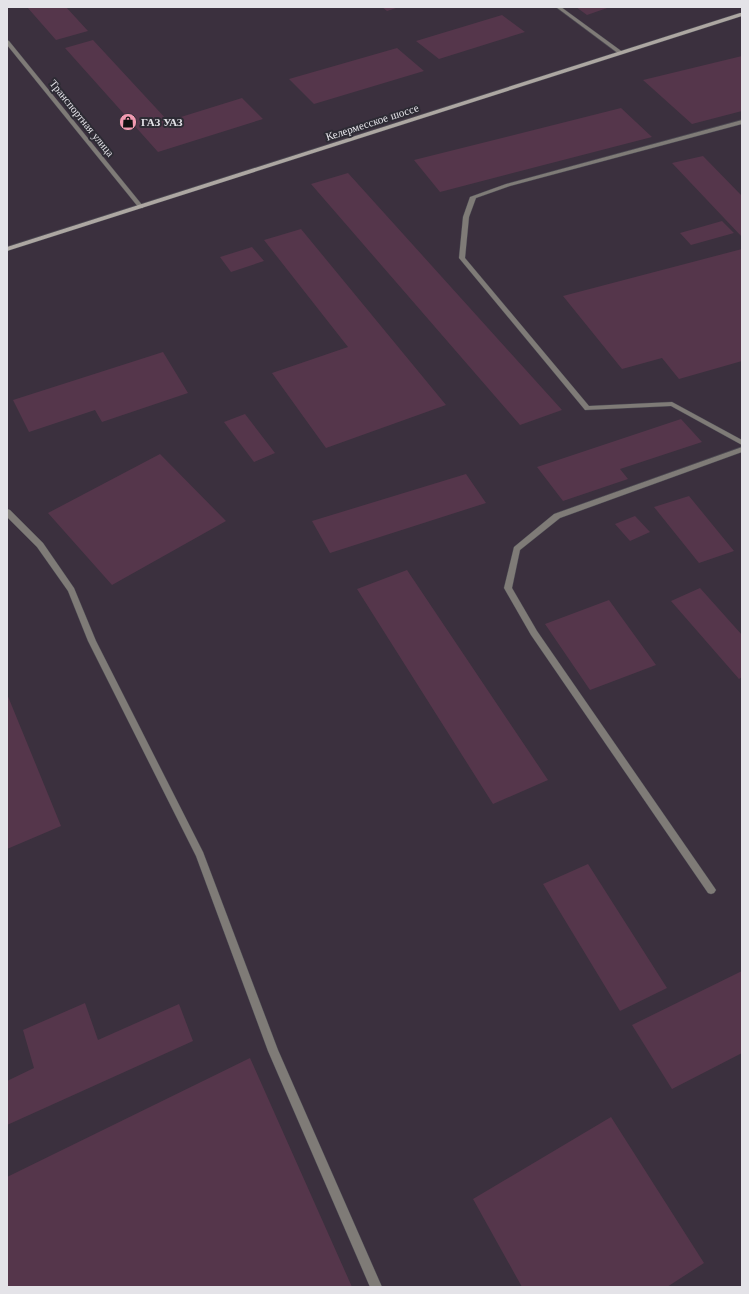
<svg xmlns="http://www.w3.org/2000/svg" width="749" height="1294" viewBox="0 0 749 1294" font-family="'Libre Baskerville',serif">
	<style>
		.industrial { fill: #3b303e }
		.building { fill: #55364b }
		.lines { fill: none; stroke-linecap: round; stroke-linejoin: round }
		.service-casing { stroke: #4a4851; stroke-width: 1 }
		.tertiary-casing { stroke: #4a4851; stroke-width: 1 }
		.secondary-casing { stroke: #4a4851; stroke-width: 1 }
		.service { fill: #7f7b77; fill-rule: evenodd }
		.tertiary { fill: #7f7b77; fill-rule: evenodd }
		.secondary { fill: #ada7a2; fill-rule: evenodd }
		.labels { text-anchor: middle; stroke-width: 4; stroke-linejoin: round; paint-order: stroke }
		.far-street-label { font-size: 11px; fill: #e4e3e8; stroke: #2d2b34 }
		.far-poi-label { font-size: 11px; font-weight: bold; fill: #e4e3e8; stroke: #2d2b34; text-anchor: start }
	</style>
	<rect width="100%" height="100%" fill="#2d2b34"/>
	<path class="industrial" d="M7,7H742V1287H7Z"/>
	<path class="building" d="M27,7H66L88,31L56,40Z
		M382,7H399L387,11Z
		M576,7H610L587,15Z
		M502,15L525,32L439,59L416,41Z
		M93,40L168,121L242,98L263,119L158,152L65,48Z
		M397,48L424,71L314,104L289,79Z
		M742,56V111L692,124L643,80Z
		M621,108L652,137L440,192L414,160Z
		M703,156L742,196V237L672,163Z
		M348,173L562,410L520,425L311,184Z
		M722,221L734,233L691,245L680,233Z
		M301,229L446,405L326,448L272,373L348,347L264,240Z
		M252,247L264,261L231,272L220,257Z
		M742,249V361L679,379L662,358L622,369L563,296Z
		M163,352L188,393L102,422L95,410L29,432L13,400Z
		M245,414L275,453L254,462L224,422Z
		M681,419L702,442L620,469L628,479L563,501L537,467Z
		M160,454L226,521L112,585L48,513Z
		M466,474L486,503L330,553L312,521Z
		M689,496L734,551L699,563L654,507Z
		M635,516L650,532L630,541L615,524Z
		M407,570L548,780L493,804L357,589Z
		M700,588L742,635V677L739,679L671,601Z
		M609,600L656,665L590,690L545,624Z
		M7,694L61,826L7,849Z
		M588,864L667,988L620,1011L543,884Z
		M742,971V1053L672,1089L632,1025Z
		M85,1003L98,1040L179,1004L193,1041L7,1125V1081L34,1068L23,1030Z
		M250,1058L352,1287H7V1177Z
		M611,1117L704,1263L667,1287H522L473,1199Z"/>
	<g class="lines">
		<defs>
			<path id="service" d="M556,7H561L624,53L619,54Z
				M742,120V124L510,186L476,198L469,217L465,258L589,406L672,402L742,440V445L671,406L585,410L459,258L463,217L470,197L506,184Z
				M742,447V452L560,518L520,550L512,588L537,631L714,887L716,890L714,893L711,894L708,893L531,635L504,588L514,547L554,514Z
				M7,509L10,510L43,543L74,588L96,641L203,852L278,1050L382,1287H370L268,1051L196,856L88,641L68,591L37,547L7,517Z"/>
			<path id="tertiary" d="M7,40L9,41L143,206V208H139L7,45Z"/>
			<path id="secondary" d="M740,13H742V16L7,251V247Z"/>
		</defs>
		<use href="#service" class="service-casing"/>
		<use href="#tertiary" class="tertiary-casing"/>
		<use href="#secondary" class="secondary-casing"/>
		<use href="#service" class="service"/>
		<use href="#tertiary" class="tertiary"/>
		<use href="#secondary" class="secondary"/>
	</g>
	<defs>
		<symbol id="shop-disc" viewBox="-11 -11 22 22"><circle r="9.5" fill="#f19ab1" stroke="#2d2b34"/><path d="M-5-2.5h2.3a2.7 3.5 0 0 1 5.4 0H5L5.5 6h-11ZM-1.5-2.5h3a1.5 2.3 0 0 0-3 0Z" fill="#111"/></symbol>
	</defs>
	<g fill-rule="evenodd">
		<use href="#shop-disc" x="118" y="112" width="20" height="20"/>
	</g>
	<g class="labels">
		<g class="far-street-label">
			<text transform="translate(82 118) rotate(51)" y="4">Транспортная улица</text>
			<text transform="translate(372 122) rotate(-18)" y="4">Келермесское шоссе</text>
		</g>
		<g class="far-poi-label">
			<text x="141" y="126">ГАЗ УАЗ</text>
		</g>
	</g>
	<rect width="749" height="1294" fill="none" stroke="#e4e3e8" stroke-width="16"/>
</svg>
